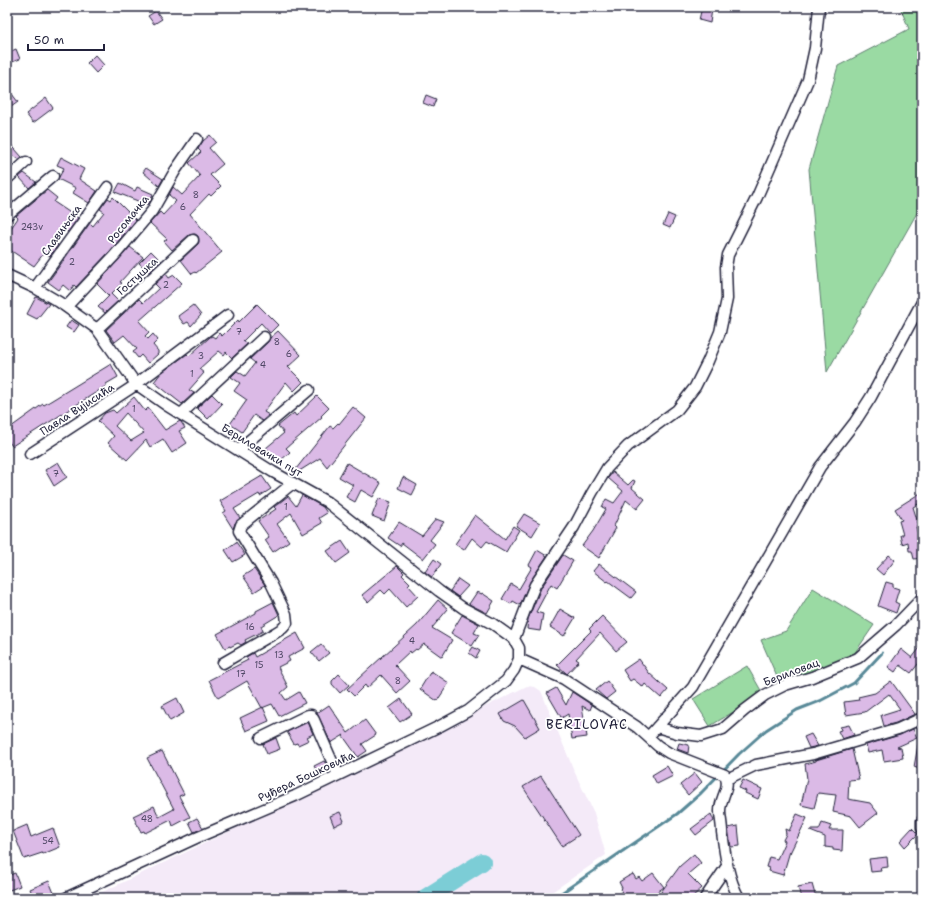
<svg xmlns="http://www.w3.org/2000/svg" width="929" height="905" viewBox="0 0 929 905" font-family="'Shantell Sans',sans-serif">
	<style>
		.built { fill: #f4eaf8 }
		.green { fill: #9adaa3; stroke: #5e7e6f }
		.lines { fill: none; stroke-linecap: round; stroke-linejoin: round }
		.stream { stroke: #588998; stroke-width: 3 }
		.river { stroke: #7ccdd6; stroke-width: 18 }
		.building { fill: #dbbae6; stroke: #22223b; fill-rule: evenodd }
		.street-casing { stroke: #22223b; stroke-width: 13 }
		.street { stroke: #fff; stroke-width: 10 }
		.labels { text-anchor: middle; stroke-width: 3.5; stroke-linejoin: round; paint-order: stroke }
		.number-label { font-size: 9px; fill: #504866 }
		.street-label { font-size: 11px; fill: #22223b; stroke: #fff }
		.quarter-label { font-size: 13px; letter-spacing: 1px; fill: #22223b; stroke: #fff }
	</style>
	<rect width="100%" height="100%" fill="#fff"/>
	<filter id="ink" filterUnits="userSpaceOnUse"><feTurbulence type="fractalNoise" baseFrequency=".025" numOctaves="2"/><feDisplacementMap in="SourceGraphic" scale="8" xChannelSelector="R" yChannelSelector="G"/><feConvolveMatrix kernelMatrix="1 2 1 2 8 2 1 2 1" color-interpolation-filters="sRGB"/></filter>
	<g filter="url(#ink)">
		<path class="built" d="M527,686L535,687L541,691L575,773L594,813L606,855L543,898H90L316,790Z"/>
		<path class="green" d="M900,7H922V204L827,372L809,169L838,66L909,29Z
			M813,588L874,625L854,654L813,673L780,684L761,640L786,631Z
			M747,666L763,694L710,726L693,699Z"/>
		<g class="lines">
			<path class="stream" d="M554,898L677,814L701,793L739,754L766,730L797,710L820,701L854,683L882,653"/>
			<path class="river" d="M425,898L482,862"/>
		</g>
		<path class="building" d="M702,7L712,9L710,23L699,20Z
			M156,11L162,19L154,24L148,16Z
			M16,49L20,59L7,64V53Z
			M95,55L104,65L96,73L87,63Z
			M12,94L18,102L7,110V97Z
			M426,95L436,99L433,107L423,103Z
			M46,98L53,108L33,123L26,114Z
			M210,135L216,142L209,148L223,164L210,175L221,186L211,196L209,194L190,214L222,252L196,273L195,272L192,274L181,260L198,244L199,242L198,236L195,234L189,235L172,250L164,241L167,239L150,223L160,212L163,215L176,201L169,195L173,187L182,195L200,176L189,163L201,152L198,149L203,141Z
			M7,140L22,157L19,159L7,153Z
			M61,157L84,169L79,179L97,191L89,203L73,193L76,188L58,179L64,168L57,165Z
			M146,168L163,179L159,186L143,172Z
			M24,173L36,182L29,188L19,177Z
			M120,183L135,191L137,187L153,194L148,205L115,192Z
			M47,190L57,198L54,202L78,218L68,232L61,228L53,241L58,245L50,256L44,253L34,266L7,248V234L18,218L16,216Z
			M113,197L136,220L110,251L76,287L74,285L70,291L63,285L59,290L48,282L90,223L93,226L104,212L100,209L108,198L111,200Z
			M668,214L675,217L670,228L663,225Z
			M130,247L143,257L120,282L122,283L111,294L118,301L105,313L98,307L109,296L97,284Z
			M151,251L161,261L149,272L139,263Z
			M166,274L169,278L174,275L182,283L139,321L149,332L145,336L148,339L153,334L158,340L153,345L158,351V354L148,363L141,355L138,358L133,352L137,349L124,335L115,342L106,330L139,299L143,303L159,288L155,284Z
			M36,297L49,304L37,319L27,314Z
			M257,304L278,325L270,333L261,323L243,341L247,344L232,358L226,352L224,355L219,351L199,369L204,373L189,390L194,393L182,404L154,382L161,373L187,354L189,356L210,337L212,336L215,338L219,333L222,336L238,320L239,322Z
			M193,305L201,315L191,326L188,322L184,324L178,316Z
			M71,320L79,325L74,332L66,327Z
			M278,331L301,355L288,367L303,382L294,391L286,382L264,412L269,415L262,421L254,415L242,432L230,424L247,400L234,391L240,383L231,377L237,371L245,376L255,363L250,359L268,342L270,338Z
			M111,364L118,377L106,384V386L12,446L7,439V430L43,404L44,405Z
			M212,394L222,404L208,419L197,408Z
			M317,396L329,408L321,416L322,417L286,448L290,452L279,462L266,448L284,433L278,426L294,413L296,416Z
			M134,397L145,411L148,408L165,430L180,421L181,422L185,428L179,431L187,443L172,453L163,439L150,447L146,440L127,460L108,443L114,436L98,421L105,413L113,410L116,413ZM126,413L144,433L131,441L115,426Z
			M353,407L366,418L327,467L320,458L293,475L292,474L330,426L333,428L338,423L339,424Z
			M58,462L67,477L54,486L45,470Z
			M347,463L381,483L373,497L361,490L355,502L346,497L353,485L339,477Z
			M613,472L628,485L633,480L635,481L632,488L645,499L637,509L626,500L614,526L616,528L599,558L582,546L593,531L606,509L602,507L606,499L614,503L623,491L608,478Z
			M262,476L271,489L260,496L259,494L234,509L240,518L235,523L233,529L223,513L226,511L220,501Z
			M403,477L417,485L412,495L398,488Z
			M922,492V502L913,507L919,526L916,527L921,546H922V558L914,559L912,551H909L908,542L902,544L900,535H903L899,521L902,520L895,509Z
			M302,495L323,507L327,513L319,518L322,523L303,534L291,513L277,524L289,541L273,552L265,540L269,537L258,521L276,509L274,507L288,496L296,506Z
			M379,498L391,502L384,521L372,516Z
			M524,514L540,523L532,536L516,526Z
			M475,515L505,539L513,526L519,530L506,552L487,541L482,547L472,538L464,550L455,544Z
			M436,519L444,522L430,540L435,544L423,559L402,543L400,546L388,538L399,522L422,536Z
			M342,541L350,553L336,563L327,551Z
			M236,542L245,555L233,562L225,550Z
			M537,550L547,556L530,582L520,605L513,601L511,604L502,599L511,584L519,589L532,567L529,565Z
			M563,555L573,561L557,588L551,584L536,612L543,614L540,631L527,629L528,619L541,588Z
			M889,555L895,560L883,575L876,569Z
			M434,559L441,564L432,577L425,572Z
			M599,564L636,592L631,598L608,581L607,582L593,571Z
			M397,566L404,573L402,575L410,583L408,585L418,596L406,607L390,589L385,594L381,590L368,602L362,595Z
			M254,569L265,585L254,592L243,576Z
			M458,579L468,586L458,597L450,591Z
			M886,582L893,584V587L899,589L895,602L899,604L896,613L878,606Z
			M477,592L482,594V593L494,601L487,613L469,604Z
			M438,600L448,609L432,628L452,640L442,657L424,644L417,650L416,649L411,653L410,651L395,665L410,681L397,693L381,675L367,688L365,685L354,696L347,689L417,625Z
			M273,602L279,615L261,626L263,631L245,640L246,642L241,645L238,643L230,647V646L225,648L217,634L256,613V611Z
			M560,609L575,618L564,636L550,627Z
			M462,615L479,624L474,633L479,635L472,646L451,633Z
			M602,616L627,642L616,651L600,633L576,659L579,661L567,674L566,673L557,665L591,631L589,629Z
			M297,633L305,648L288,657L290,661L278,667L288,687L281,693L286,700L299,692L305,703L279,716L272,704L262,708L247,681L218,698L209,680L248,660L246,657L253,653L255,657Z
			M321,644L329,653L319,661L311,652Z
			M922,645V659L911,673L900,665L895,672L888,667L901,649L912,658Z
			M473,647L480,651L476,658L469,653Z
			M639,659L649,673L668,690L661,698L645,684L643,687L633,679L630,681L623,670Z
			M431,671L449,683L437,701L420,689Z
			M339,674L349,685L340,693L332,684V681Z
			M607,681L615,692L606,699L596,690Z
			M891,681L915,714L896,723L884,726L881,715L900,709L889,694L865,712L846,715L844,702L859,700L858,697L875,693Z
			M556,688L566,705L572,692L592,705L590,710L582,706L587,737L572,739L568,714L560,719L561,717L547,693Z
			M177,698L184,713L170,721L162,706Z
			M401,699L412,714L400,722L389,708Z
			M524,700L540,728L525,737L515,726L504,721L500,714Z
			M329,705L348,733L365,720L376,735L362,744L367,751L358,757L343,736L344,735L331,743L317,713Z
			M263,707L269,721L246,731L240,718Z
			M308,722L313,734L307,737L309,740L298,745L297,743L294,744L287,732Z
			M849,725L854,735L842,739L838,731L841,730L840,727Z
			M913,729L917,738L897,747L901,748L903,758L884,761L882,750L868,753L866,745L900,735Z
			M811,734L818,746L809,748L804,737Z
			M276,738L280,749L267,754L263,744Z
			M679,743L689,745L688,753L677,749Z
			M918,745H922V770L914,767Z
			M852,749L859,779L849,780L848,799L870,803L878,813L860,827L851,816L833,812L836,795L818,793L814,808L801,805L807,779L805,764L816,761V760Z
			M162,751L184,794L179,796L190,817L173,826L171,820L145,833L144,831L141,832L133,816L154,806L159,817L174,809L147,758Z
			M324,761L328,768L318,773L314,766Z
			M667,766L673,776L657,784L652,775Z
			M695,773L702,782L688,795L680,785Z
			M541,776L579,835L562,846L523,787Z
			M743,780L762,789L758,799L745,793L746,791L739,788Z
			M340,812L344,821L334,826L330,816Z
			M711,814L714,821L696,835L691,829Z
			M797,814L807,818L790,853V851L783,875L769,871L770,868L766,867L769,857L777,859L785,841L783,840L786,834L785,829L789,831Z
			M197,818L203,828L194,832L189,822Z
			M822,823L831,826L829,830H843L842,851L833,850V848L825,847V837L810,831V830H819Z
			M27,825L31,837L53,828L60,847L43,854L42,853L24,859L13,831Z
			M738,826L740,846L731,847L728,828Z
			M912,828L918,834L905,847L900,841Z
			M694,854L701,863L688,874L702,888L691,898H667L661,892L680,866Z
			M887,857L888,867L880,868L881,871L871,872L869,859Z
			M15,873L20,886L7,891V876Z
			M653,873L664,887L649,898H614L622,891L621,889L622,888L619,882L627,877L633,874L636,879L639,877L642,881Z
			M49,881L54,893L43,898H34L30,889Z
			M812,884L816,898H801L798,887Z"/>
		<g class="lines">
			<defs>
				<path id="street" d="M7,179L26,162
					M7,215L53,176
					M7,275L35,288L59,302L97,329L136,384L166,405L273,472L327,502L439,591L463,608L493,624L514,639L519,648V659L514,670L506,681L468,711L440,726L295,796L196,838L66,898
					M35,288L108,187
					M67,306L115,255L152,211L175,171L197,139
					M97,329L193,240
					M181,414L264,337
					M238,450L309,390
					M30,454L131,388L228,315
					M514,639L530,597L535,585L574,527L592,493L607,468L628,446L677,410L695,387L708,361L720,332L727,299L726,267L728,255L757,197L808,80L815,48L819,7
					M519,659L564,679L637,727L658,746L669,753L725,775C731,787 720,798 720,811C720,817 722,825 722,832C725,855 728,878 739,898
					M223,663L275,633L283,628L287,623L286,614L271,583L239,531L241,525L293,483
					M657,727L677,733L701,736L723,729L745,710L765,695L785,685L812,677L858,658L896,625L922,598
					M648,737L693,687L820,467L855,422L871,397L922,302
					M261,738L308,715H311L314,720L338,775
					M727,779L756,765L813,754L898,729L922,718
					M922,821V828
					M705,898L727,866"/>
			</defs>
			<use href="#street" class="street-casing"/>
			<use href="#street" class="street"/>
		</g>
	</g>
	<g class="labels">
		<g class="number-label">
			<text x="196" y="198">8</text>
			<text x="183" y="210">6</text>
			<text x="32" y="230">243v</text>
			<text x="72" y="265">2</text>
			<text x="166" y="288">2</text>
			<text x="239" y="335">7</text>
			<text x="277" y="345">8</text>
			<text x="289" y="357">6</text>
			<text x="201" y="359">3</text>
			<text x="263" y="368">4</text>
			<text x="192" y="377">1</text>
			<text x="134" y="412">1</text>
			<text x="56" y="477">7</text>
			<text x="286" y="510">1</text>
			<text x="250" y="630">16</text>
			<text x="412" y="644">4</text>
			<text x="279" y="658">13</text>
			<text x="259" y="668">15</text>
			<text x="241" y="677">17</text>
			<text x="398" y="684">8</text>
			<text x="147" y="822">48</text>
			<text x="48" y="844">54</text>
		</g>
		<g class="street-label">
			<text transform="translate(128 219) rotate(-51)" y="4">Росомачка</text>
			<text transform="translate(61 230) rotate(-54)" y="4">Славињска</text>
			<text transform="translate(137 276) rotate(-42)" y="4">Гостушка</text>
			<text transform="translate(77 409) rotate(-33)" y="4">Павла Вујисића</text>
			<text transform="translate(262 450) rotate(31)" y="4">Бериловачки пут</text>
			<text transform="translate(791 672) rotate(-21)" y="4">Бериловац</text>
			<text transform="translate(306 776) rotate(-25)" y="4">Руђера Бошковића</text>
		</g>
		<g class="quarter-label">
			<text x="587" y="729">BERILOVAC</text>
		</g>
	</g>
	<rect width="929" height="905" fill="none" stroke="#fff" stroke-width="24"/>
	<rect x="12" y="12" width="905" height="881" fill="none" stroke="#22223b" stroke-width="1.5" filter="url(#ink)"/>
	<path d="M28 44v6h76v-6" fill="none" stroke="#22223b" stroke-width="2"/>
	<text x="34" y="44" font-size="12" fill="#22223b" stroke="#ffffff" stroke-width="3" paint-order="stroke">50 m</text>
</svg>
